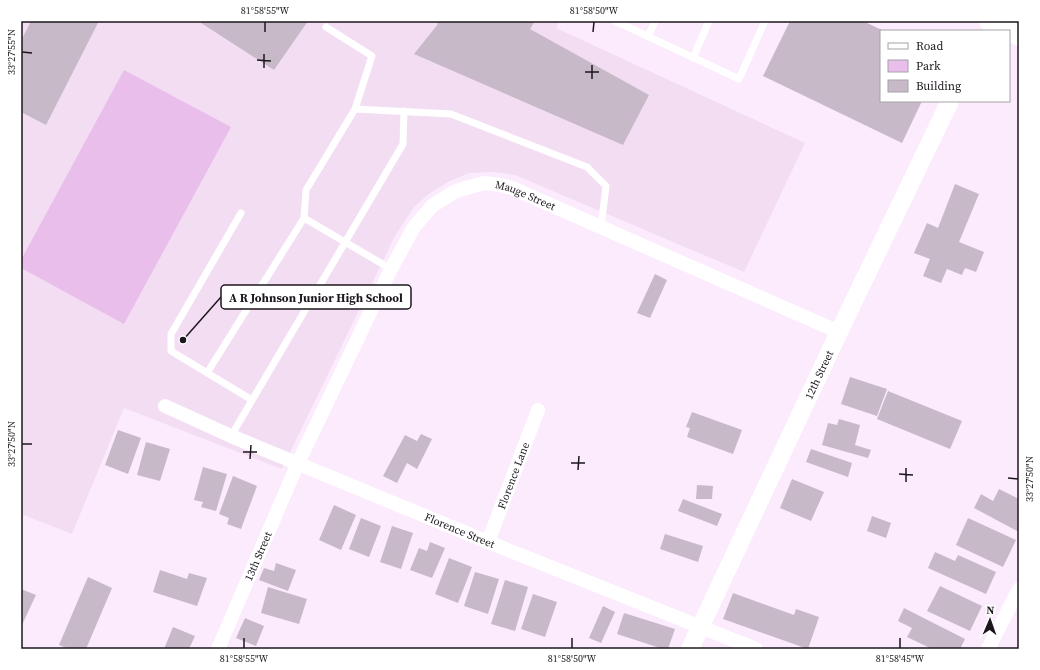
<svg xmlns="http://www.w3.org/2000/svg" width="1040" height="670" viewBox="0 0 1040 670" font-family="'Source Serif 4',serif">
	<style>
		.built { fill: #f3ddf3 }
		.green { fill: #e9beeb }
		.building { fill: #c8b9c9 }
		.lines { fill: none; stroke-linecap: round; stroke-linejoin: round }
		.service { stroke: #fff; stroke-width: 7 }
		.minor { stroke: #fff; stroke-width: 14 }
		.tertiary { stroke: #fff; stroke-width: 18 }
		.secondary { stroke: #fff; stroke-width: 20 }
		.ticks { fill: none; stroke: #1c171d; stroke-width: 1.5 }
		.labels { text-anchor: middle; stroke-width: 3; stroke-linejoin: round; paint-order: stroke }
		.street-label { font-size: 11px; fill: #1c171d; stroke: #fff }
		.leader { fill: none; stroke: #1c171d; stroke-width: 1.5 }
		.callout-dot { fill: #1c171d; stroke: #fff; stroke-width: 1.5 }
		.callout { fill: #fff; stroke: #1c171d; stroke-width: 1.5 }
		.callout-label { font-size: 12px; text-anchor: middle; font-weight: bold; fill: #1c171d }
		.neatline { fill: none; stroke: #1c171d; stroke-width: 1.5 }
		.ticks-label { font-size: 10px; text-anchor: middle; fill: #1c171d }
	</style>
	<rect width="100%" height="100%" fill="#fbebfc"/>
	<path class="built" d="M21,21H560L556,28L805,143L744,272L515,175L492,172L469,173L448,182L429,194L414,207L395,236L282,469L124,408L72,534L21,514Z"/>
	<path class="green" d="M124,70L231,127L124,324L21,268V260Z"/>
	<path class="building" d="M31,21H99L46,125L21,112V41Z
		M198,21H308L274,70Z
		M435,21H535L530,29L649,95L623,145L414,54L438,24Z
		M790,21H863L884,31H881V101H922L902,143L763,76Z
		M955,184L979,194L959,242L984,252L976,272L965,268L962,275L947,269L941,283L923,276L930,259L914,253L927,223L938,228Z
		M655,274L667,280L650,318L637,313Z
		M850,377L887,389L877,416L841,404Z
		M888,391L962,421L950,449L877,419Z
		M692,412L742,430L733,454L687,437L690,428L686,427Z
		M839,419L860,425L855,445L871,450L868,458L822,445L828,423L837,425Z
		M118,430L141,438L128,474L105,465Z
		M421,434L432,439L417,469L407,463L397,483L383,476L405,435L417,441Z
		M146,442L170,449L160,481L137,475Z
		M811,449L852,463L848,477L806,462Z
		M203,467L227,474L216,511L201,507L203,502L194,500Z
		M233,476L257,486L241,529L227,524L229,518L219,514Z
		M792,479L824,492L811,521L780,508Z
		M697,485L713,486L712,499H696Z
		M999,489L1019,499V532L974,508L981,494L993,501Z
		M683,499L722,514L717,526L678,511Z
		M334,505L356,515L341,550L319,540Z
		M872,516L891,523L886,538L867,531Z
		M361,518L381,526L369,557L349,549Z
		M968,518L1016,540L1003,567L956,545Z
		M392,526L413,533L401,569L380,562Z
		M665,534L703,546L698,562L660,549Z
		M430,542L445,548L432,578L410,570L419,548L427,551Z
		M935,552L955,561L958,555L996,572L986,594L928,568Z
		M449,558L472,567L458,603L435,594Z
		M276,563L296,570L288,591L259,580L264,568L274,571Z
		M160,570L187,579L189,573L207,578L197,606L153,592Z
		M475,572L499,579L488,614L464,606Z
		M88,577L112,588L86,649H69L59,645Z
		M505,580L528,587L515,631L491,624Z
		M940,586L982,606L970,631L927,611Z
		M268,587L307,599L299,624L261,613Z
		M21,589L36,595L21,627Z
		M733,593L794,615L796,609L819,617L808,649L723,619Z
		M533,594L557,602L545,637L521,629Z
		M603,606L615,612L601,643L589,638Z
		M904,608L965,639L960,649H932L907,637L912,628L898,621Z
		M624,613L675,629L668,649H663L617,634Z
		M245,618L264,626L256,646L236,638Z
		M173,627L195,636L189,649H164Z"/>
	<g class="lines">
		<path class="service" d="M615,21L739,79L765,21
			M326,27L372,56L355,109
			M648,37L655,21
			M693,58L709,21
			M241,213L171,334V351L252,400
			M391,269L304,218L306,190L355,109L451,114L587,167L606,186L601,227
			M207,373L304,218
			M231,436L403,144L404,111"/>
		<g class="minor">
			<path id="s1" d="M165,406L231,436L488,542L756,649"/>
			<path id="s2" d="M488,542L538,410"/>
			<path id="s3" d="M218,649L298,463L391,269L414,227L432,206L454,192L466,188L484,183L500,185L512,188L839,332"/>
			<path d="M988,649L1019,589"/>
		</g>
		<path class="tertiary" id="s4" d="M690,649L839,332L950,101"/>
		<path class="secondary" d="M989,21L1019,36"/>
	</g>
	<path class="ticks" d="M265,32V22M593,32L594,22M22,52L32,53M257,60L271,61M264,68V54M585,72H599M592,79V65M22,444H32M243,452H257M250,459L251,445M571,463H585M578,470L579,456M899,474L913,475M1008,478L1018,479M906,482V468M244,648V638M572,648V638M900,648V638"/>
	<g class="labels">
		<g class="street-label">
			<text dy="4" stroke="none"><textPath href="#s3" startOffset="594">Mauge Street</textPath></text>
			<text dy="4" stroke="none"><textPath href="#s4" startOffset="303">12th Street</textPath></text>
			<text dy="4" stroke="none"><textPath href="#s2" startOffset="71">Florence Lane</textPath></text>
			<text dy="4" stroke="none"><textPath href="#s1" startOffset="320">Florence Street</textPath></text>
			<text dy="4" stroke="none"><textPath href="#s3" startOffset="101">13th Street</textPath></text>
		</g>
	</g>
	<path class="leader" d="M183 340L221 297"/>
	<circle class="callout-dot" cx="183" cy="340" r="4"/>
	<rect class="callout" x="221" y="285" width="190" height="24" rx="4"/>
	<g class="callout-label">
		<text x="316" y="302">A R Johnson Junior High School</text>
	</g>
	<rect width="1040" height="670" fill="none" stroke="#ffffff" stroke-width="44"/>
	<rect x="880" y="30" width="130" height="72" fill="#ffffff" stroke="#a4a2a5"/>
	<rect x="888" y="43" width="20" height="6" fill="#ffffff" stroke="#a4a2a5"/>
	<text x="916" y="50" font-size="12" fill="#1c171d">Road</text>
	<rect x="888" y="60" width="20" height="12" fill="#e9beeb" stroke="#a4a2a5"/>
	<text x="916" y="70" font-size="12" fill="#1c171d">Park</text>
	<rect x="888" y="80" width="20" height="12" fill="#c8b9c9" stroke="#a4a2a5"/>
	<text x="916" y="90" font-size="12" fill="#1c171d">Building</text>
	<g transform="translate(990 620) rotate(2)" stroke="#ffffff" stroke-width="3" paint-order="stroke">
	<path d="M0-3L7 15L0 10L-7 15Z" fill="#1c171d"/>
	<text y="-6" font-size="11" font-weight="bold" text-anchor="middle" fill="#1c171d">N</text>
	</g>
	<rect x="22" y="22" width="996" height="626" class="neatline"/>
	<g class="ticks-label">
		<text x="265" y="14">81°58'55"W</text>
		<text x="594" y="14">81°58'50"W</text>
		<text transform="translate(11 52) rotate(-90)" y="4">33°27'55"N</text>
		<text transform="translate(11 444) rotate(-90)" y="4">33°27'50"N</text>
		<text transform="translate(1029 479) rotate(-90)" y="4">33°27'50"N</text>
		<text x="244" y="662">81°58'55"W</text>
		<text x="572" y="662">81°58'50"W</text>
		<text x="900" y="662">81°58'45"W</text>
	</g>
</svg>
